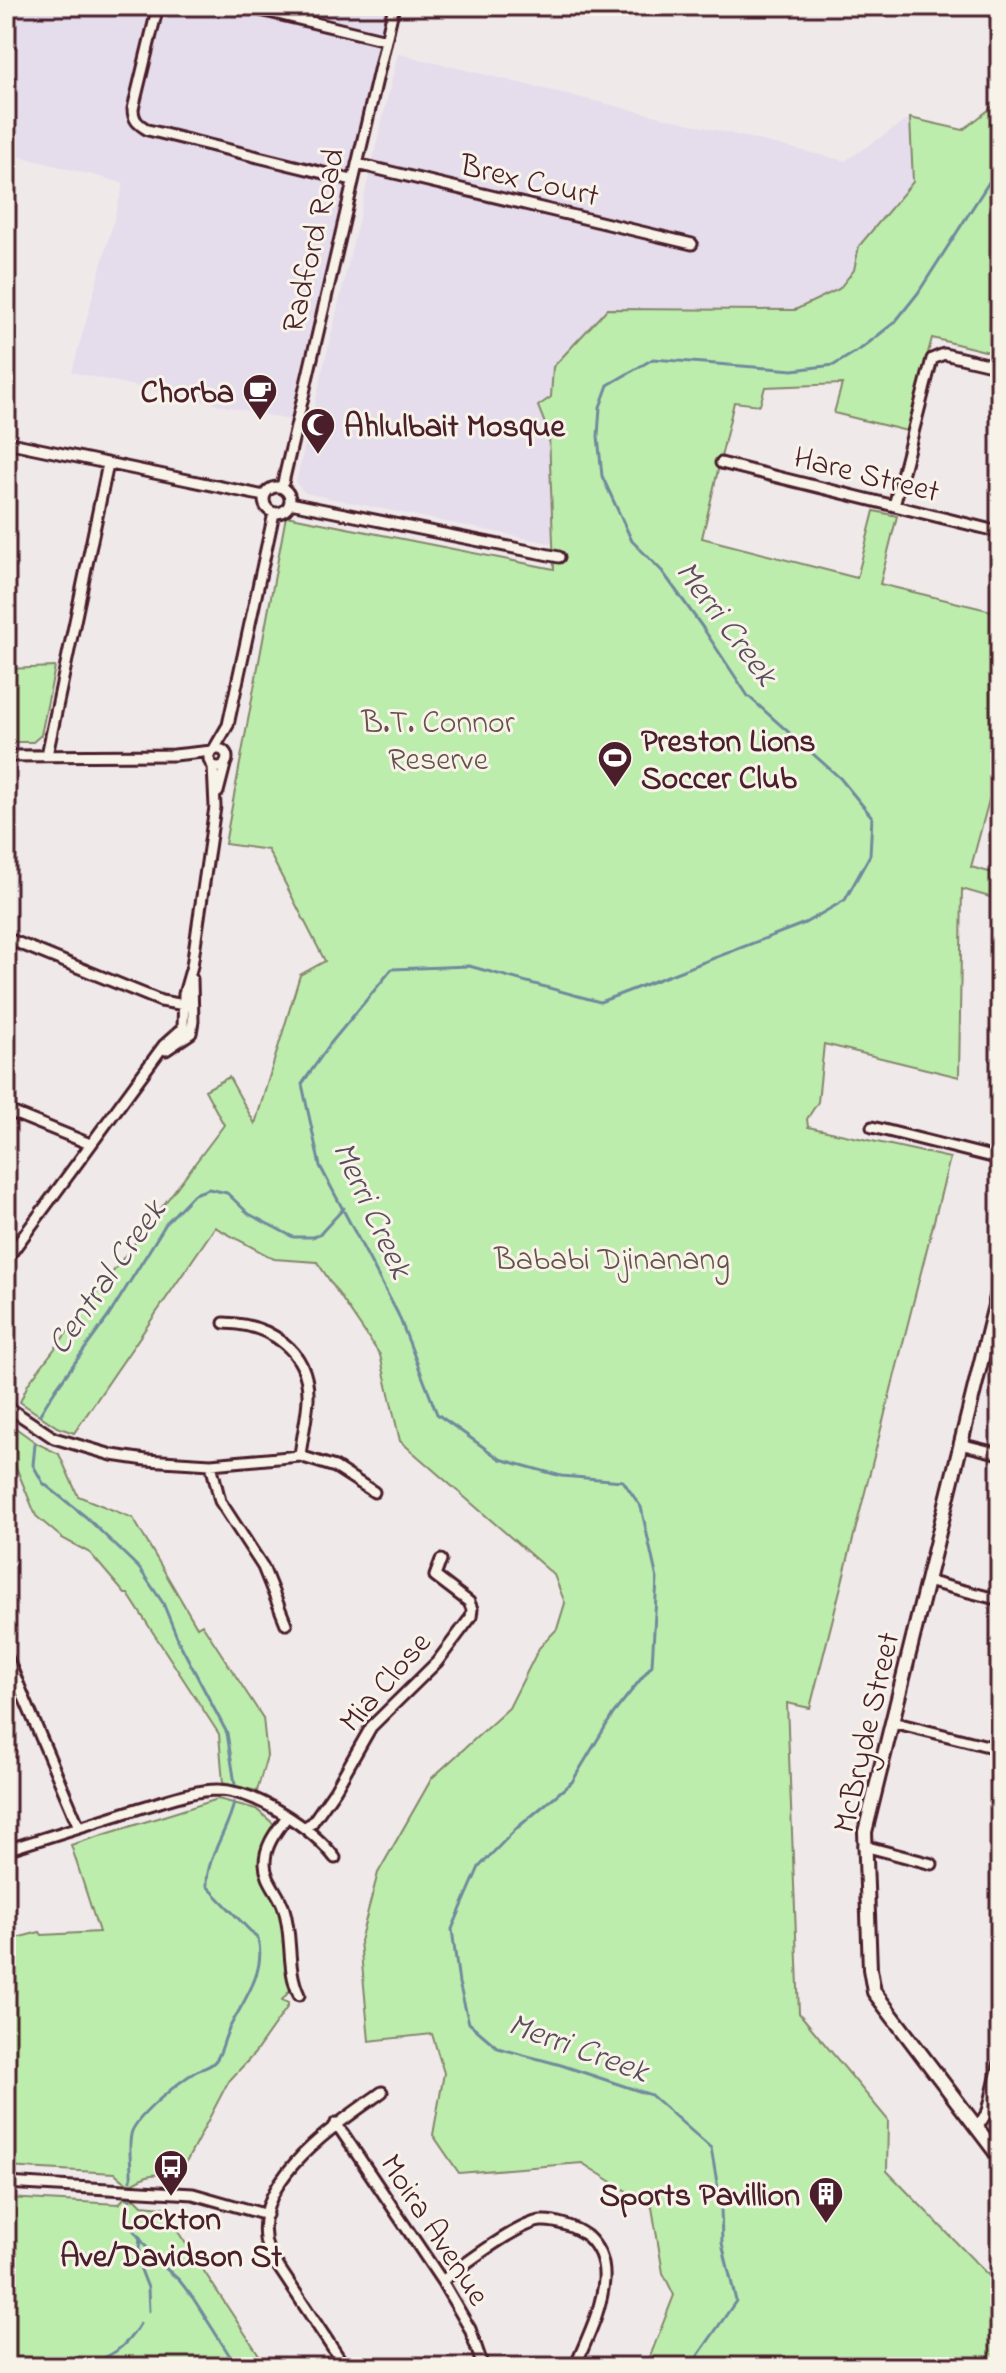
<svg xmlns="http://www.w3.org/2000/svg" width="1006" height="2373" viewBox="0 0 1006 2373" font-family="'Indie Flower',sans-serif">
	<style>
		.built { fill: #e5dcec }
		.green { fill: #bdedac; stroke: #84866c; stroke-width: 2 }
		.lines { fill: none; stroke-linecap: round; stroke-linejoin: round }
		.stream { stroke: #708a9d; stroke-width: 3 }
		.minor-casing { stroke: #4a1f2b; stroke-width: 15 }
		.tertiary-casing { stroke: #4a1f2b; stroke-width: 18 }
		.minor { stroke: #f7f3e8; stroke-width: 9 }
		.tertiary { stroke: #f7f3e8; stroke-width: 12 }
		.labels { text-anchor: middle; stroke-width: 6; stroke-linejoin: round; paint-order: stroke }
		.street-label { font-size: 32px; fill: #4a1f2b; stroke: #f7f3e8 }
		.poi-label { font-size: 32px; font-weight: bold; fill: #4a1f2b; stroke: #f7f3e8; text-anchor: end }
		.park-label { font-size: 32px; fill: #67524b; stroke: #f7f3e8 }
		.water-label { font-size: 34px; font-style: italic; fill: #5a4c5a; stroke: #f7f3e8 }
	</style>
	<rect width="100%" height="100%" fill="#efe9ea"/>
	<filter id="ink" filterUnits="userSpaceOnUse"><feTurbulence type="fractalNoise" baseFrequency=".0125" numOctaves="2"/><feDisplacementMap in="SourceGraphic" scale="16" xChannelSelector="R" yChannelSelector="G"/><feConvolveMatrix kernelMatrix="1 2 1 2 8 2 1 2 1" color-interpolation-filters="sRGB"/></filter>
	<g filter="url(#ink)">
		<path class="built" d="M6,6H387L289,420L72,372L124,183L6,153Z
			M398,54L845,161L910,118L913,182L859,246L854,270L839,289L795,310L607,309L551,397L538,406L549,434L554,544L305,493L296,483Z"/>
		<path class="green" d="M1000,101V310L989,352L932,338L907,431L834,413L842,384L765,387L760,405L734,402L702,538L857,578L874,511L897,516L880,584L1000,613V759L971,867L1000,875V900L962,889L959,1077L824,1044L818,1102L807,1119L808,1127L950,1158L810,1708L787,1703L799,2013L888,2120L887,2171L987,2274L1000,2281V2367H646L674,2295L663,2273L652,2207L582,2163L459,2173L433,2135L444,2073L432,2034L369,2041L360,1941L378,1873L432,1778L509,1708L539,1648L557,1629L565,1603L554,1575L400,1441L380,1355L317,1262L274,1259L215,1227L74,1433L57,1427L20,1402L28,1384L224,1125L205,1090L229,1077L255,1124L300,975L325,961L268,850L225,844L286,516L554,569L549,434L538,406L551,397L553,367L607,309L795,310L839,289L854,270L859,246L913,182L910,118L963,130Z
			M55,667L41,735L33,742H6V669Z
			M10,1424L38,1444L59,1454L78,1496L133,1518L197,1627L202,1624L263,1718L267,1756L257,1791L223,1783L219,1734L128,1594H125L90,1553L62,1538L36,1516L6,1443V1431Z
			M218,1799L256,1809L275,1825L267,1839L261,1860L282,1915L287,1972L291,1989L282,2000L288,2003V2006L254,2054L228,2082L179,2176C170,2176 159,2173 151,2175C134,2178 135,2193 115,2173L6,2167V1980L16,1938L40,1932L42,1935L99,1932L71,1845Z
			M6,2198L119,2204L124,2198L136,2199L142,2205L164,2207L163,2209L267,2367H6Z"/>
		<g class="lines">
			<path class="stream" d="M40,1414L55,1390L108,1317L167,1222L194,1194L209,1189L227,1193L249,1214L293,1237H313L321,1233L344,1208
				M35,1444L33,1465L43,1483L86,1517L139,1568L163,1603L179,1642L227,1733L235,1784
				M131,2180C132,2165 127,2145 132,2131C140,2113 179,2082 195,2072C200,2069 207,2068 212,2064C221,2058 223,2041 228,2031C241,2004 267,1973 258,1939L207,1886C206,1856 229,1830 234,1802
				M130,2199L126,2213L127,2221L155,2259L179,2280L193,2298L237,2367
				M140,2237L138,2262L148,2288L149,2311
				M83,2367C111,2356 124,2350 140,2324
				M690,2367L736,2301L722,2243L721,2206L711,2148L651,2095L561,2065L498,2048L469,2023L459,1983L452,1929L479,1867L517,1828L572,1782L613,1714L652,1665L657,1579L641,1507L623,1481L561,1476L500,1459L437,1414L398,1314L320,1166L302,1084L330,1044L392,969L469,966L600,1002L805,923L845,900L870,855L872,817L840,778L748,696L703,628L662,571L632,541L602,476L598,436L600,407L608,385L653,359L793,370L834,365L862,348L895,322L918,293L1000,165"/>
			<defs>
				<path id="minor" d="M158,6L133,109C133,120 138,124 148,130L352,180
					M244,6L386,40
					M357,164L692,244
					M6,442L264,496
					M721,463L1000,532
					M264 500a13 13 0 1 1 26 0a13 13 0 1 1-26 0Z
					M282,487L394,6
					M290,503L559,557
					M894,506L932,359L944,354L1000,367
					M209 758a9 9 0 1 1 18 0a9 9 0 1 1-18 0Z
					M214,749L228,725L274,513
					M47,755L108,464
					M6,756L174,755L212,751
					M218,792L226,761
					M6,938L161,1001L191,1006
					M166,1050L191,1033L193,1021L192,979
					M6,1110L90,1144
					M872,1127L1000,1159
					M6,1260L164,1045L183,1028L184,994L192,966L215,807L213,766
					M224,1323C268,1324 310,1349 308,1399C307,1418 302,1437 300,1456
					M6,1406L54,1438L112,1455L146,1460L211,1464L300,1456L335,1467L374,1492
					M960,1444L1000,1454
					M211,1464L220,1501L263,1567L286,1624
					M926,1581L1000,1600
					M6,1655L79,1827
					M892,1722L1000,1749
					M286,1818C276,1832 265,1845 265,1863C265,1881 279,1892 284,1909C293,1938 286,1967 299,1995
					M305,1827L312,1823L335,1790L371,1727L437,1662L471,1617L472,1609L469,1602L435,1576L441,1560
					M864,1846L932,1864
					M6,1850C51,1836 95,1822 140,1808C165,1801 192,1790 218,1790C257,1791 313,1829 335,1858
					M336,2123L442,2281L470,2329L483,2367
					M977,2128L988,2111L1000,2061
					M6,2183L193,2194L267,2215
					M442,2281C462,2266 518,2223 541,2221C556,2220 575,2227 587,2236C600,2248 605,2263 604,2280C602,2310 586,2340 575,2367
					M345,2367L268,2251C245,2183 336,2125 382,2092"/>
				<path id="tertiary" d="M1000,1285L865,1832L870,1969L874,1992L1000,2158"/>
			</defs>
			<use href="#minor" class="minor-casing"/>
			<use href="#tertiary" class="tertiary-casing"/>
			<use href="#minor" class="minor"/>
			<use href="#tertiary" class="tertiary"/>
		</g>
	</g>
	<defs>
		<symbol id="cafe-pin" viewBox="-11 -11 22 30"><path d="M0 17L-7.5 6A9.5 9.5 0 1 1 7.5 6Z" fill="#4a1f2b" stroke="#f7f3e8"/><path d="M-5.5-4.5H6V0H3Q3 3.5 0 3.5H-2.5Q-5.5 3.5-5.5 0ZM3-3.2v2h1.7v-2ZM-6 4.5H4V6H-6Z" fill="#fff"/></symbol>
		<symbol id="mosque-pin" viewBox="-11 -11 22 30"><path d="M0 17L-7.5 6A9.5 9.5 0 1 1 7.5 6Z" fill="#4a1f2b" stroke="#f7f3e8"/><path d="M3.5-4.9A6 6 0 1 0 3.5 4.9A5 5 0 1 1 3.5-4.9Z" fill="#fff"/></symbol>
		<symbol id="stadium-pin" viewBox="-11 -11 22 30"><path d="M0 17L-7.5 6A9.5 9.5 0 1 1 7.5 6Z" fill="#4a1f2b" stroke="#f7f3e8"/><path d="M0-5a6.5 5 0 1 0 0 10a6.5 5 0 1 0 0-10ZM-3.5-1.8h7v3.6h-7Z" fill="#fff"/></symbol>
		<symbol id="bus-pin" viewBox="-11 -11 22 30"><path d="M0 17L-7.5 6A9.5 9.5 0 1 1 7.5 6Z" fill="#4a1f2b" stroke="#f7f3e8"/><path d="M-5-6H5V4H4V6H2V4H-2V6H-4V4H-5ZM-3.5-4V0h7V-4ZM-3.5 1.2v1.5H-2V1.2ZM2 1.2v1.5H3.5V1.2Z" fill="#fff"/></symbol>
		<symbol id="building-pin" viewBox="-11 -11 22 30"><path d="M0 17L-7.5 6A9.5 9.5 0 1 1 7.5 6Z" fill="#4a1f2b" stroke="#f7f3e8"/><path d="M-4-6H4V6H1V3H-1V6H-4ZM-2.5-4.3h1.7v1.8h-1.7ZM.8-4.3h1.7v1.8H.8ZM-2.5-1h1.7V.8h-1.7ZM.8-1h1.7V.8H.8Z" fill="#fff"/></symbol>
	</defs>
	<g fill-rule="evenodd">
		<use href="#cafe-pin" x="240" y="371" width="40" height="54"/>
		<use href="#mosque-pin" x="298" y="405" width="40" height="54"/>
		<use href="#stadium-pin" x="595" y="738" width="40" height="54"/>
		<use href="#bus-pin" x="151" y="2147" width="40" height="54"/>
		<use href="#building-pin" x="806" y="2174" width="40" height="54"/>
	</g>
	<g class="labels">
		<g class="street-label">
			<text transform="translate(530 179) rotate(13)" y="11">Brex Court</text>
			<text transform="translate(312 240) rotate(-77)" y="11">Radford Road</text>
			<text transform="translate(867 473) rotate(14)" y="11">Hare Street</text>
			<text transform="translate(384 1681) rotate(-49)" y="11">Mia Close</text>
			<text transform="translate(865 1732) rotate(-77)" y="11">McBryde Street</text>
			<text transform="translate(436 2229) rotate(57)" y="11">Moira Avenue</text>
		</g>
		<g class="poi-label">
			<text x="234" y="402">Chorba</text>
			<text x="344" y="436" text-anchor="start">Ahlulbait Mosque</text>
			<text x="641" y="751" text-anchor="start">Preston Lions<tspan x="641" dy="37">Soccer Club</tspan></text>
			<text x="800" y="2205">Sports Pavillion</text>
			<text x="171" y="2229" text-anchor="middle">Lockton<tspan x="171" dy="37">Ave/Davidson St</tspan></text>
		</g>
		<g class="park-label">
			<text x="438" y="732">B.T. Connor<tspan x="438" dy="37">Reserve</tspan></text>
			<text x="612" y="1269">Bababi Djinanang</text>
		</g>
		<g class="water-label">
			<text transform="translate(728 622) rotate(53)" y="12">Merri Creek</text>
			<text transform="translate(374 1209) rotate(65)" y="12">Merri Creek</text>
			<text transform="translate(105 1276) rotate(-55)" y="12">Central Creek</text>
			<text transform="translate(579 2046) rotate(20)" y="12">Merri Creek</text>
		</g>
	</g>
	<rect width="1006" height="2373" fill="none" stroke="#f7f3e8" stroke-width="32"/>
	<rect x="16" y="16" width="974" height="2341" fill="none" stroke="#4a1f2b" stroke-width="3" filter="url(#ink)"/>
</svg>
